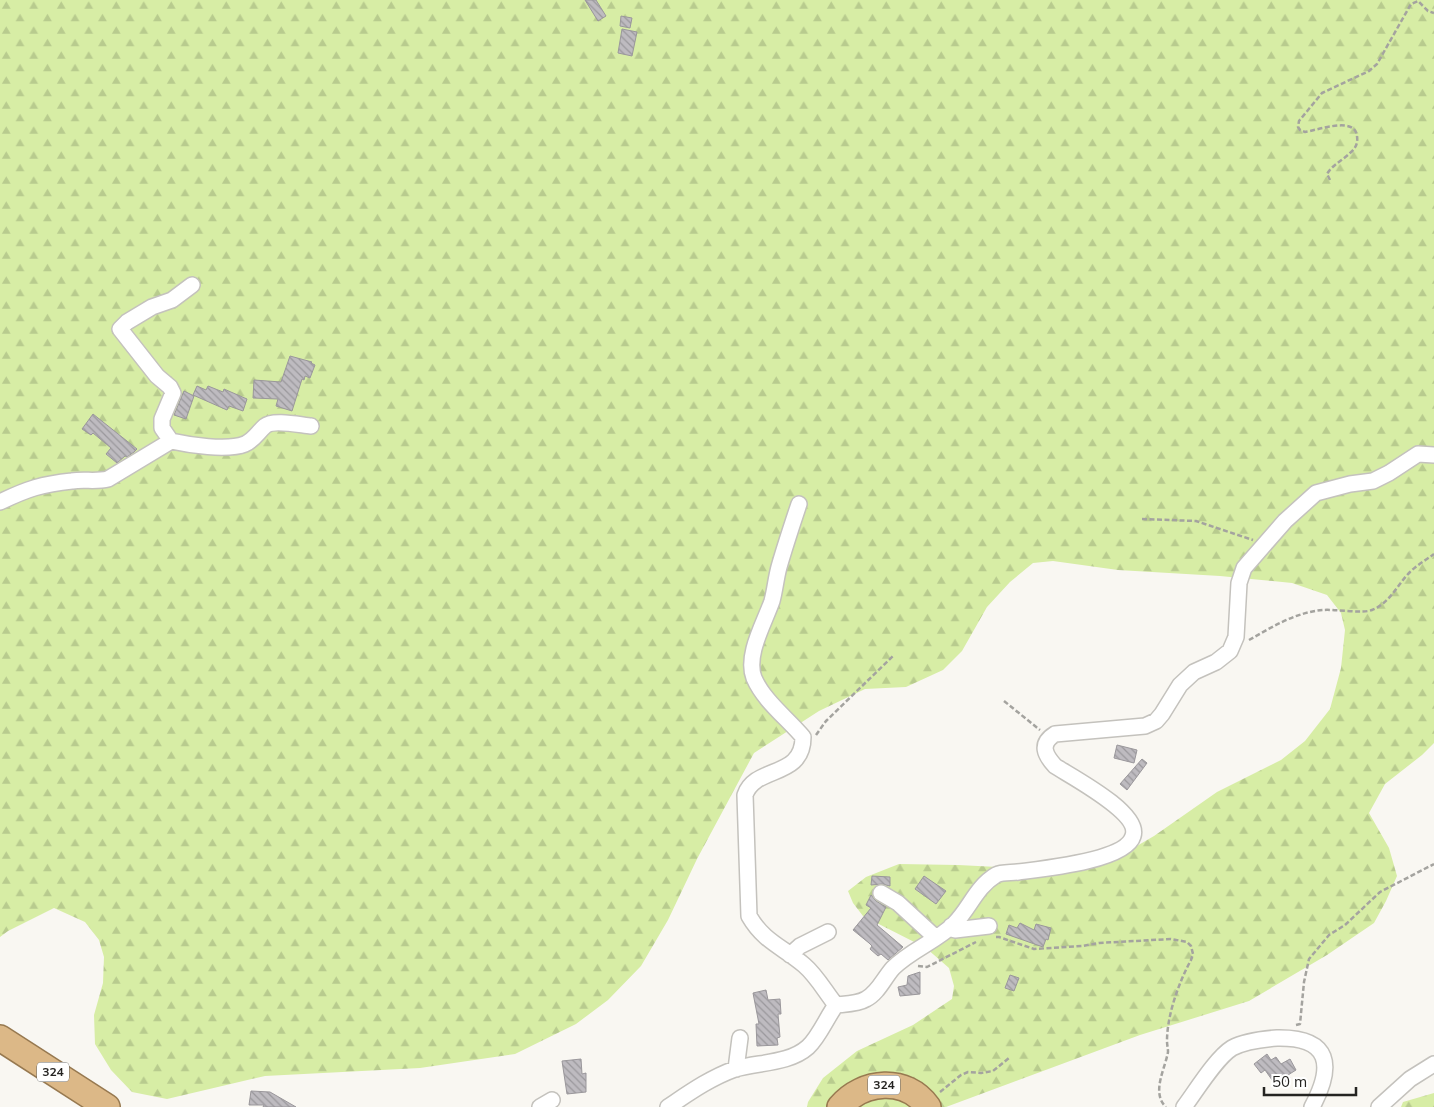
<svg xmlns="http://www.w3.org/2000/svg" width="1434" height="1107" viewBox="0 0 1434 1107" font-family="Mulish,sans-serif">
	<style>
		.forest { fill: url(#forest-firs) }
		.building { fill: url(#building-back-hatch); stroke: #9a979b }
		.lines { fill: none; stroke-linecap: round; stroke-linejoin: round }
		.minor-casing { stroke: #c4c2bd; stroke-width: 18 }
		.trunk-casing { stroke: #977950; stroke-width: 28 }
		.path { stroke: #a4a39f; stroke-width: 2.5; stroke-dasharray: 5 2.5; stroke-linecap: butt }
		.minor { stroke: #fff; stroke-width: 15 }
		.trunk { stroke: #dcb887; stroke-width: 25 }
		.labels { text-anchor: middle; stroke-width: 4.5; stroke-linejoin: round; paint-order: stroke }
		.shield { fill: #fff; stroke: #666664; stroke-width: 1 }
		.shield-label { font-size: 12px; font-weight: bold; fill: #252422 }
	</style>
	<defs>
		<pattern id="forest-firs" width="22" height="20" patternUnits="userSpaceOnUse" patternTransform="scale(1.25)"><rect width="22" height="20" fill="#d7eda5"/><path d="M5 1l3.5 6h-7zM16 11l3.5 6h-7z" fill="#b8cb8e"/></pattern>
		<pattern id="building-back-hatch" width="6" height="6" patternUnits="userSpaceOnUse" patternTransform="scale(1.25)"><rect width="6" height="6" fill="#bebbc0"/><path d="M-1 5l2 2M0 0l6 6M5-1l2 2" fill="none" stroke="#9a989c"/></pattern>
	</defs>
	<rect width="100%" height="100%" fill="#f9f7f2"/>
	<path class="forest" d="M0,0H1434V743L1422,755L1385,784L1369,813L1389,848L1397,876L1386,901L1374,923L1327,955L1249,1001L1140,1035L946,1107H807L808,1102L823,1078L857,1051L913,1025L952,999L954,986L949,968L926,948L863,916L853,903L848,891L866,877L899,864L958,865L1076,871L1111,861L1154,836L1217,792L1281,760L1305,741L1330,709L1341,668L1345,630L1341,613L1327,595L1292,583L1220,576L1118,570L1053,561L1033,563L1010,582L987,607L962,651L943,670L906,687L865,689L819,711L754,753L697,859L668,920L641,966L608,1000L576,1024L515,1054L420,1068L265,1076L167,1099L132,1092L111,1070L95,1044L94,1015L103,983L104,957L99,940L85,922L54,908L8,931L0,937Z
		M1434,1093V1107H1401L1403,1102Z"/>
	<path class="building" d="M585,0H596L606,16L598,21Z
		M621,16L632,18L630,28L620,26Z
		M622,29L637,32L632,56L618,53Z
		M290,356L312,362L311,363L315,365L310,378L305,376L304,380L302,379L292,411L276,406L278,399L253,398L254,380L281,382Z
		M197,386L206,390L208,386L223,392L224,389L247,399L243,411L229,406L227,410L193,395Z
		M184,391L194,396L186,419L174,415Z
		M93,414L137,449L134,452L127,457L125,456L117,463L106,454L111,448L93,433L91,435L82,429Z
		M1117,745L1137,750L1134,763L1114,758Z
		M1142,759L1147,763L1127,790L1120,784Z
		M872,876L890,877V886L882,884L871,885Z
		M924,876L946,891L936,904L915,889Z
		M871,895L876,901L886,907L877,925L903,947L888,960L881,954L878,956L870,949L872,946L869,943L853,930L871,908L866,905Z
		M1020,923L1034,930L1036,924L1051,928L1048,940L1046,939L1043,947L1006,934L1009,925L1017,928Z
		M920,972V994L900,996L898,987L907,985L908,976Z
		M1010,975L1019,978L1014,991L1005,988Z
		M766,990L768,1000L780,999L781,1014H778L780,1037L777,1038L778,1045L757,1046L756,1024H759L753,993Z
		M1267,1054L1271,1060L1276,1057L1281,1064L1290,1059L1296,1070L1288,1075L1290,1078L1277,1087L1265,1070L1261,1073L1254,1064Z
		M581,1059L582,1074L586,1073V1092L567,1094L562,1061Z
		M251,1091L270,1092L296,1107H263L264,1105H249Z"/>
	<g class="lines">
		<defs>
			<path id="minor" d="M171,441L162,428V419L173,393L170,387L157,376L120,329L127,322L152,307L172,300L192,285
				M0,502C27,489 42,484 72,481C84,479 96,482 108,479L171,441C189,445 227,451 245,444C254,440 258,432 265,426C273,419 300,425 311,426
				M799,504C792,525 785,546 779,567C776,578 775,590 772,601C765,622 745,655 754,678C764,701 787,718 803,737C803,779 755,765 745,795L749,916C764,942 783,947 804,965C817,976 826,993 836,1005
				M881,893L898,903L935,937
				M951,926L955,930L989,926
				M790,955L800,946L828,932
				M736,1069L740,1038
				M540,1107L552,1100
				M668,1107C689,1093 710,1078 735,1069C758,1062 789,1064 808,1047C819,1037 827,1017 836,1005C845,1004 858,1004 866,999C878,993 884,978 893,968C911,950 937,941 954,924C970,908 976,887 996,875C1002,872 1011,873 1018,872C1041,869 1126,861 1133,836C1141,813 1072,777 1055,766C1045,755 1039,744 1055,734L1145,726L1156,721L1162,714L1180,685L1194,672L1216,662L1230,651L1236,637L1239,583L1244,568L1285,521L1316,493L1350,484L1373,481L1389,473L1418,454L1434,455
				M1184,1107C1196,1091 1216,1058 1232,1048C1245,1041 1263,1039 1277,1038C1331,1037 1334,1066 1312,1107
				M1379,1107L1410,1079L1434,1064"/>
			<path id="trunk" d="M0,1038L107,1107
				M840,1107C863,1080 906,1076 928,1107"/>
		</defs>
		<use href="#minor" class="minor-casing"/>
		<use href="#trunk" class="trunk-casing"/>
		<path class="path" d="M1330,180L1327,174C1332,165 1343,160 1350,153C1356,148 1358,143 1357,136C1355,116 1318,130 1305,132L1300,130L1298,127L1299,121L1322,93L1369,71L1377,64L1411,4L1418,1L1428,11L1434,13
			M1142,519L1196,521L1253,540
			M1249,640C1272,627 1296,612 1323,610C1336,609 1362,614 1372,610C1390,603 1397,585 1410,572C1417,565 1426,560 1434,554
			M1004,701L1040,730
			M816,735L826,721L893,656
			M996,937H999L1034,949L1082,946L1099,943L1171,939L1187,942L1191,946L1193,954L1191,960C1179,982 1167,1015 1167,1041C1167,1045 1168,1048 1168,1052C1165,1069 1151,1093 1166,1107
			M918,966L927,967L976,942
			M1296,1025L1300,1024L1304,982L1309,959L1329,935L1345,925L1380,892L1434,864
			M940,1092L961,1075L968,1072L981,1073L993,1071L1009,1058"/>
		<use href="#minor" class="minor"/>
		<use href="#trunk" class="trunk"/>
	</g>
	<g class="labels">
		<g class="shield">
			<rect x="37" y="1062.5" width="32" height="19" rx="4"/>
			<rect x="868" y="1075.5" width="32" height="19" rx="4"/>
		</g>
		<g class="shield-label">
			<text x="53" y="1076">324</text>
			<text x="884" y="1089">324</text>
		</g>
	</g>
	<path d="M1264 1087v8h92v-8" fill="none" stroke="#252422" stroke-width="2.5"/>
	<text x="1272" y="1087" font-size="15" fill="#252422" stroke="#ffffff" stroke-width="4" paint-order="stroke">50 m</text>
</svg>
